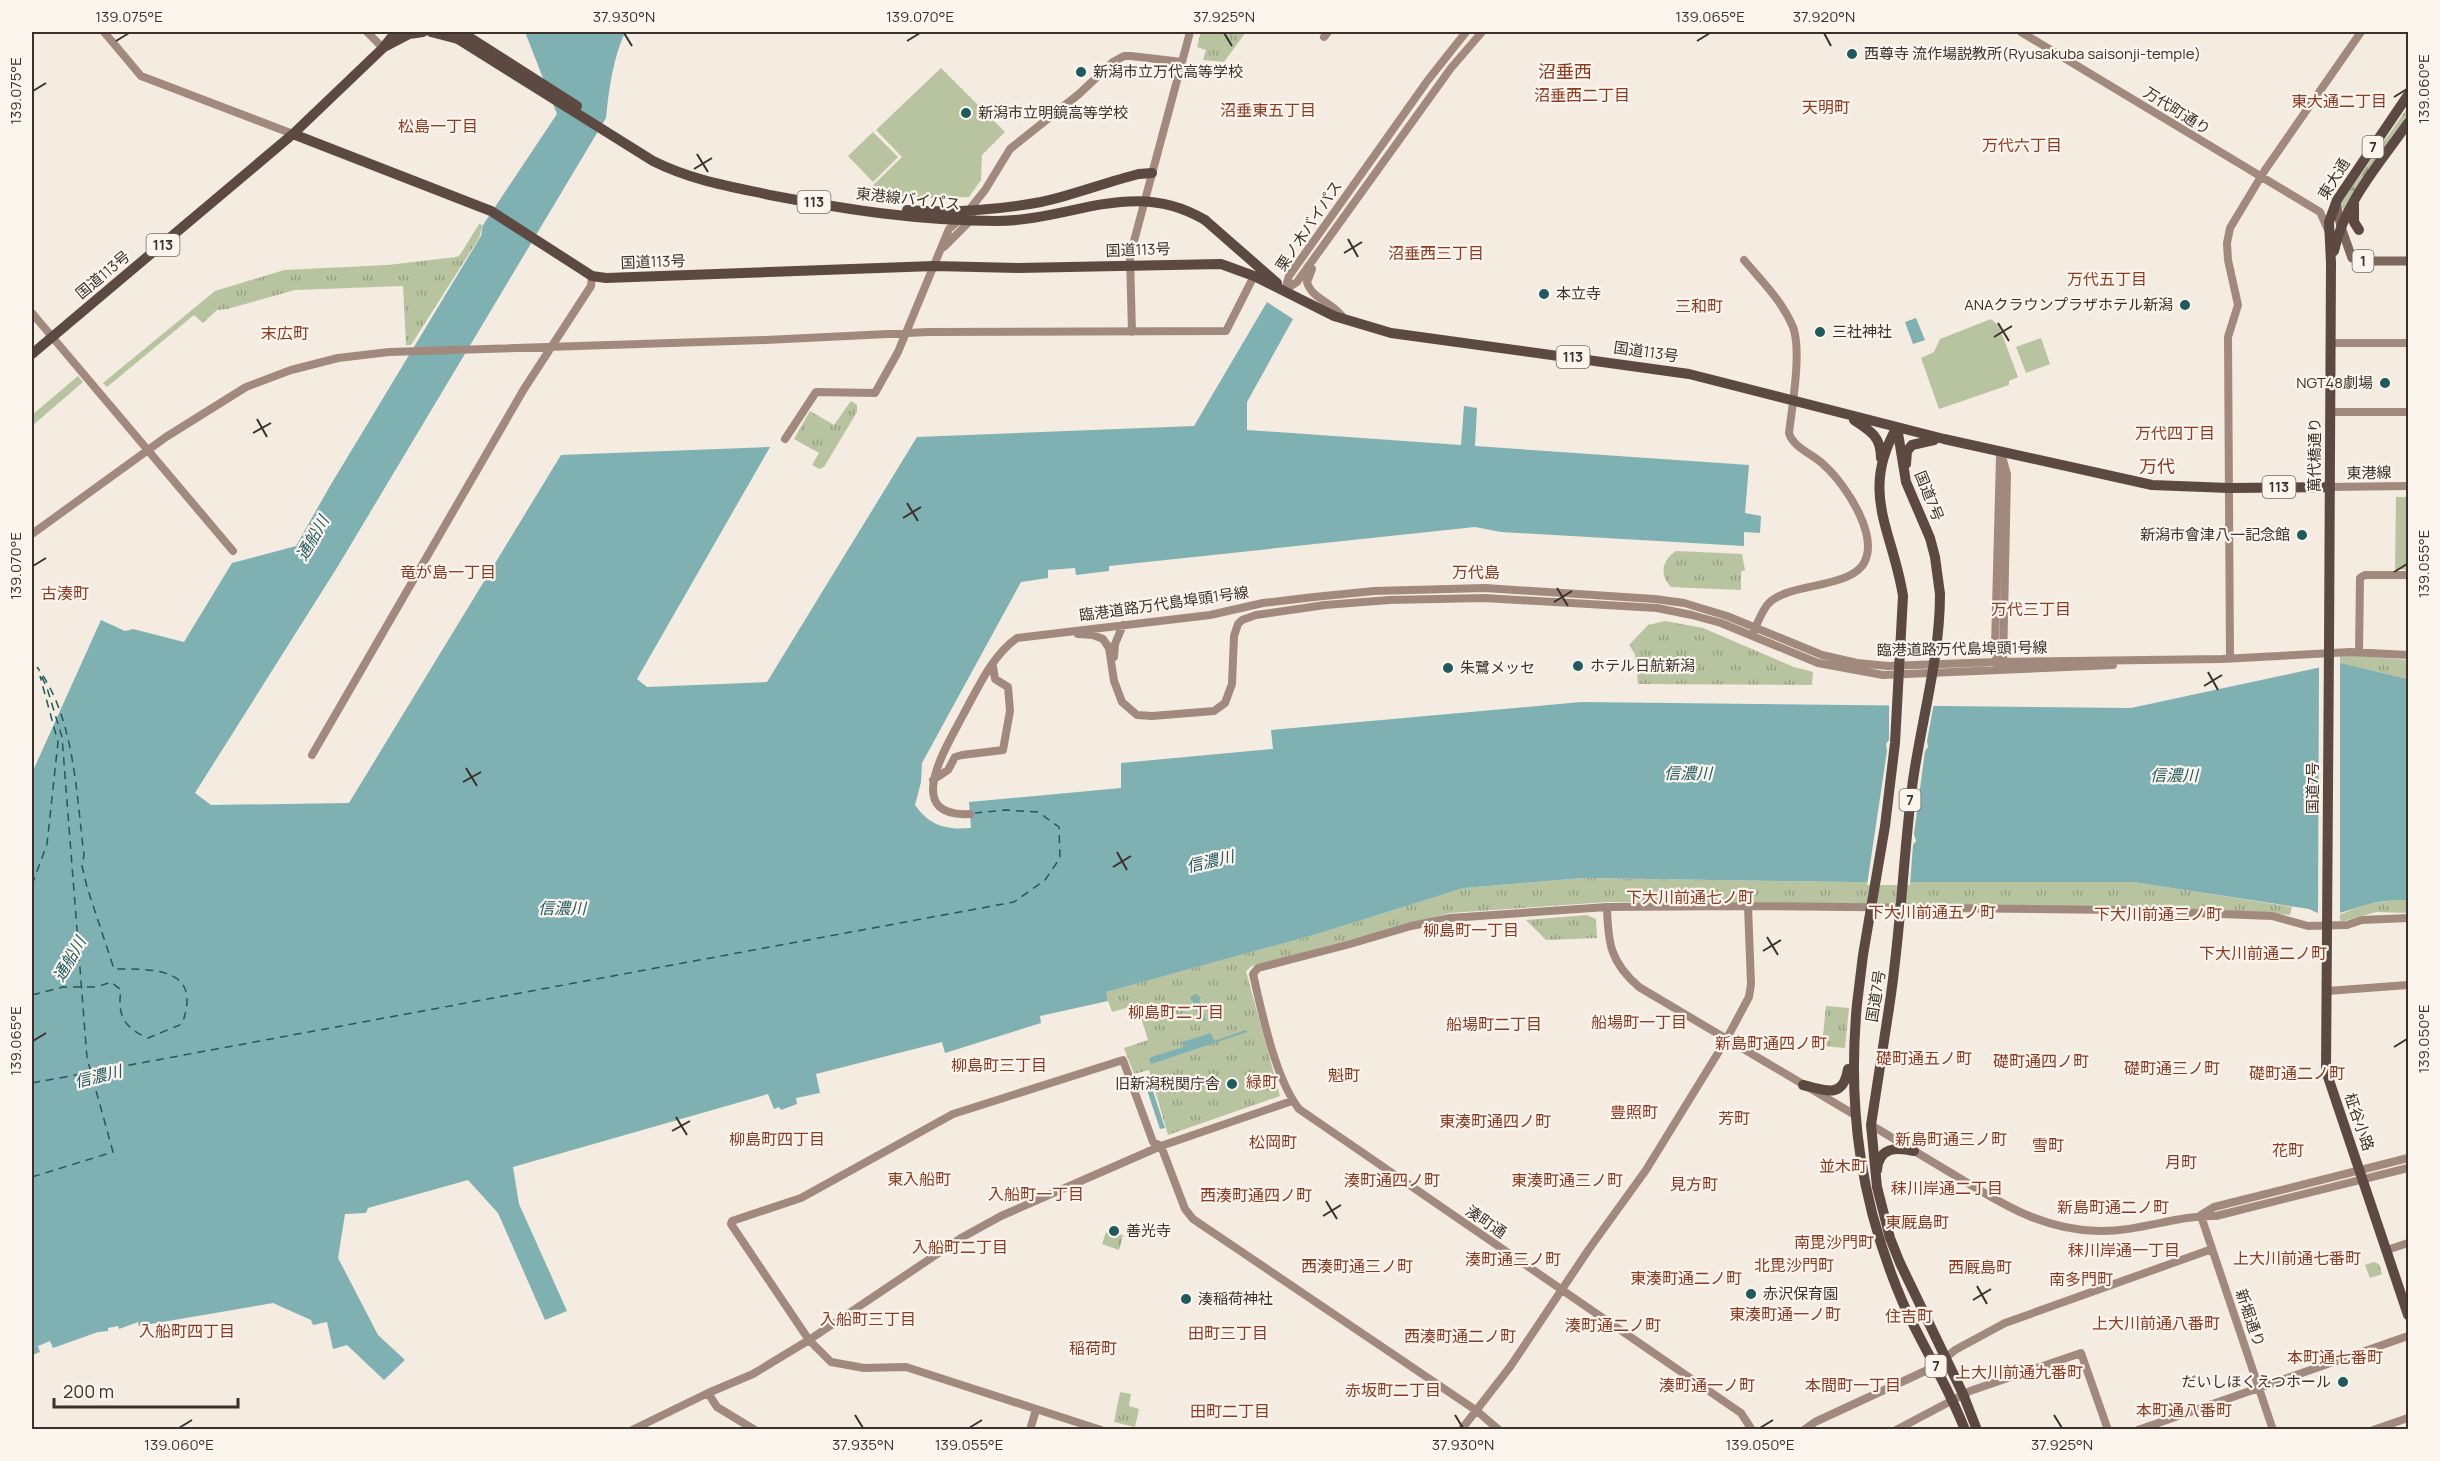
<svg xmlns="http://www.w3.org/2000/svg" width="2440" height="1461" viewBox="0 0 2440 1461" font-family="Manrope,'Noto Sans JP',sans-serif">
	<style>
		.grass { fill: #b8c4a0 }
		.forest { fill: url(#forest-firs) }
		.cemetery { fill: url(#cemetery-stones) }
		.park { fill: url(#park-tufts) }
		.water { fill: #7fb0b2 }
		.pier { fill: #f4ebe1 }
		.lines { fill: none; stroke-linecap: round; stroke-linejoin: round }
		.ferry { stroke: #1f5a5e; stroke-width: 1.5; stroke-dasharray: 8 6; stroke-linecap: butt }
		.secondary { stroke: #a18a7d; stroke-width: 8 }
		.primary { stroke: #7d675c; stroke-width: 9 }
		.highway { stroke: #5c4a42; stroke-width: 10 }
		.highway-bridge { stroke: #5c4a42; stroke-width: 10 }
		.ticks { fill: none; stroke: #3b302b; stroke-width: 2 }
		.poi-dot { fill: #1f5a5e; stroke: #fbf5ee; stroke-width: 2 }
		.labels { text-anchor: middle; stroke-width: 4.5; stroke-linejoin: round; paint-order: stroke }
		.shield { fill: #fbf5ee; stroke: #756b66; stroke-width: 1.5 }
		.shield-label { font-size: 14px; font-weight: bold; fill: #3b302b }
		.poi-label { font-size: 15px; fill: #3b302b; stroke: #fbf5ee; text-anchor: start }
		.street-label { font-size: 15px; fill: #3b302b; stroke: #fbf5ee }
		.neighbourhood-label { font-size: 16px; fill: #8c3b22; stroke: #fbf5ee }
		.water-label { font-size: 16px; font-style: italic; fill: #1f5a5e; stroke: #fbf5ee }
		.quarter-label { font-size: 18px; fill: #8c3b22; stroke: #fbf5ee }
		.neatline { fill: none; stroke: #3b302b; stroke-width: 2 }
		.ticks-label { font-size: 15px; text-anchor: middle; fill: #3b302b }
	</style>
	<defs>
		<pattern id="forest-firs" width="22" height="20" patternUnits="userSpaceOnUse" patternTransform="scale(1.5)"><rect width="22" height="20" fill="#b8c4a0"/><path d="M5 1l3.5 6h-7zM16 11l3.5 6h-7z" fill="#97a083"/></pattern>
		<pattern id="cemetery-stones" width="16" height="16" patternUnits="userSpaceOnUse" patternTransform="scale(1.5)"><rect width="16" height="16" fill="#b8c4a0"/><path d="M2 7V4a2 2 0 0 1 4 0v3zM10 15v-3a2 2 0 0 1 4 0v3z" fill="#97a083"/></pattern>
		<pattern id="park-tufts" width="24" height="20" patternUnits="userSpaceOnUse" patternTransform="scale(1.5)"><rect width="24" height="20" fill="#b8c4a0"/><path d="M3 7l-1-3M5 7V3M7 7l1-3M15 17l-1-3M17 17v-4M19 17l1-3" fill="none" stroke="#97a083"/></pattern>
	</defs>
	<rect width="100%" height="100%" fill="#f4ebe1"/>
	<path class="grass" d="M941,68L1005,132L982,155L981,180L969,197L929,198L864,194L902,157L876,130Z
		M873,132L898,157L873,182L848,156Z
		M1991,319L1999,326L2018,377L2009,381V385L1939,409L1921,358L1934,352L1940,339Z
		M2041,338L2050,364L2026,373L2016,347Z
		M2396,497H2408V570L2395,569Z"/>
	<path class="forest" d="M2408,107V115L2344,210L2341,208V203Z"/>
	<path class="cemetery" d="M1106,1232L1115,1236L1116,1234L1123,1235L1119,1250L1102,1244Z"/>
	<path class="park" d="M1201,32H1246L1224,62L1203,60L1206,50L1197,47Z
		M479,224L483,225L479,238L411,345H406L403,286L295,290L227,309L217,310L203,323L194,315L107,387L103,383L215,291L284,270L388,265L456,257L460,255Z
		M78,376L83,382L32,426V415Z
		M851,401L857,405V412L824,467L819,469L812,465L819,453L794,439L810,411L834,425Z
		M1676,551L1742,554L1745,570L1741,572V590L1671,587C1659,575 1662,560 1676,551Z
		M1665,621L1703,628L1794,667L1813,672L1812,685L1638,684L1635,654L1629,645L1648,625Z
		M2340,654L2408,660V679L2343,664L2340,663Z
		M1583,878L1851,882H2134L2292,907L2290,915L2236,911L1978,905L1608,902L1450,913L1252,966L1246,971L1280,1096L1168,1135L1149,1070L1134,1074L1124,1048L1148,1040L1137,1005L1112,1012L1105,992L1317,934L1464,888Z
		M2396,900H2408V913L2376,912L2341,922L2339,915L2366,904Z
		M1587,915L1596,919L1597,938L1546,940L1526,920Z
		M1826,1006L1849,1008L1845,1048L1822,1046Z
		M2374,1262L2379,1264L2382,1274L2370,1278L2365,1265Z
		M1120,1392L1131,1394L1129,1406L1139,1409L1135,1427L1114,1422Z"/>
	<path class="water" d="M525,32H625C613,59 609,88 606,118L338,566L195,793L211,805L349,803L561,455L770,447L637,679L647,687L767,682L917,437L1194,426L1267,302L1293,319L1247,402V430L1461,445L1464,406L1477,408L1475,446L1749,465L1745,513L1761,516L1760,533L1744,532V546L1501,532L1475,527L1109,566V571L1076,575L1075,568L1048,570V578L1021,582L922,763L921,782L915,805C930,826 946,830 971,828L969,802L1121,788V763L1273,749L1271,730L1581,702L2131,708L2340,663L2408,679V900C2394,900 2378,901 2365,905C2344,911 2329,921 2309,909L2133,882H1851L1583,878L1464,888L1317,934L1106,992L1108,1001L1040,1016L1041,1023L945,1053L942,1042L816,1074L820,1093L796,1098L797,1104L781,1110L779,1107L774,1109L768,1094L513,1167L519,1204L567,1311L545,1320L498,1213L468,1180L368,1208L366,1213L345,1214L338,1258L378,1335L405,1360L384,1380L347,1345L333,1349L327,1322L313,1325L311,1320L273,1303L139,1326L138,1322L119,1329L118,1326L108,1328V1331L98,1332L53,1348L50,1341L38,1346L40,1352L32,1355V773L101,620L125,631L133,629L184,642L232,563L296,546L330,486L481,236L483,225L557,114Z
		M1916,318L1925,340L1913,344L1905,322Z
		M1197,994L1206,1020L1200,1022L1191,996Z
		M1246,1030L1247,1032L1151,1064L1149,1058L1183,1047L1182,1042L1211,1033L1214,1041Z
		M1148,1076L1165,1128L1160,1129L1143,1078Z"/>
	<path class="pier" d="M2340,660V918L2318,917L2319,665Z
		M1889,702L1934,703L1927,741L1928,747L1925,751L1914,834L1916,841L1913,845L1910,885H1867L1887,751L1886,744L1889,740Z"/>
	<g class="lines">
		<path class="ferry" d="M32,885L47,844L58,742L40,676
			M32,995L63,987H97L111,982L121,990C117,1015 124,1028 148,1038L182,1024C203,967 154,969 114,969L87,887L82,866L84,855C76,793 75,718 37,667
			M32,1083L1014,902L1045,880L1060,858L1059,827L1038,812L1005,810L975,813
			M32,1177L113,1152L87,1058L62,737L47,688L39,671"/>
		<path class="secondary" d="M104,32L141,76L293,134
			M367,32L383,48
			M2021,32L2320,212L2328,230
			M1324,37L1328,32
			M944,247L973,218
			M1744,260C1762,281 1782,301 1793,327C1802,351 1792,407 1789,433C1793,448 1815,455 1825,466C1846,485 1882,539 1862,566C1843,589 1789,583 1769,603C1762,610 1758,622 1754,631
			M1312,269L1307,282C1312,300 1335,303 1344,319
			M1285,290L1297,282L1451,68L1482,32
			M1285,290L1289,276L1428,80L1466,32
			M32,313L233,551
			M1132,332L1130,256L1190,32
			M2331,343H2408
			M2330,412H2408
			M785,439L816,392L875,393L898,352L949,229L965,215L985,190L1010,149L1079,94L1113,62L1124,56H1131L1182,62
			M2001,453L2007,474L2003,665
			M2330,487L2408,486
			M32,534L166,437L246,387L291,370L338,358L389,352L766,340L928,332L1226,331L1254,276
			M1078,634L1093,635L1103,639L1109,648L1114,681L1122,702L1137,715L1152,716L1214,711L1225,703L1232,684L1234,636L1238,624L1242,620L1256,615L1325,605L1389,600L1484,598L1657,608L1692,615L1721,623L1818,663L1883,675L2113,665
			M2359,651L2360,578L2365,575H2408
			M1114,657L1115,644L1123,625
			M2230,659L2228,337L2238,305L2228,260L2227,243L2230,228L2265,170L2361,32
			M1997,665L1995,646L2000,456
			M312,755L524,389L591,286L592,276
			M933,780L948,770L955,757L962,755L1003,750L1010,711L1008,687L995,679L993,666
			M970,814C901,818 947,746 962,717C977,690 992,655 1017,638L1210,615L1263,603L1314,597L1374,591L1485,588L1655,599L1684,603L1727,616L1822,655L1857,663L1888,666L1996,662L2222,659L2350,652L2408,655
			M1607,907C1608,943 1610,962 1639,987L1855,1115
			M2327,991L2408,985
			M1871,1125C1901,1143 1931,1161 1961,1179C2005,1206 2045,1230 2099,1231C2139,1232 2177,1215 2216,1216L2408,1168
			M2201,1215L2214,1207L2408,1158
			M2201,1216L2273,1430
			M2387,1250L2408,1243
			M708,1393L717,1407L755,1430
			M632,1430L708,1393L753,1374L809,1340L961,1238L1001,1216L1161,1146L1292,1101
			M1030,1430L1036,1410
			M1101,1430L906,1367L864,1368L831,1362L809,1340L731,1224L732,1221L801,1198L953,1114L1123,1060L1153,1142L1161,1146L1185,1209L1193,1219L1477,1411L1499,1430
			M1461,1430L1510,1367L1589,1249L1646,1170L1726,1040L1749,997L1751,984L1748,906
			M1752,1430L1741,1413L1299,1109C1275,1078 1262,1013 1253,974L1258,968L1350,944L1411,926L1450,918L1607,907L1748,906L2120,910L2272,916L2308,926L2347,925L2362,920L2408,918
			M1804,1430L1815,1422L1936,1366L1955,1350L2005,1323L2212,1249
			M1896,1430L1970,1391L2081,1353L2108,1430
			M2138,1430L2408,1336
			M2373,1430L2408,1418"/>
		<path class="primary" d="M2336,203L2341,227L2352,258L2361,261H2408"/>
		<path class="highway" d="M431,32L458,39
			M386,46L409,34L423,32
			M293,134L491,211L592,276L606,278L934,266L1018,268L1221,264L1254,276L1334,316L1391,333L1689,374L1944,439L2152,485L2229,488L2330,487
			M1139,174L1152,173
			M2354,204V222L2359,230
			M1205,220L1277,283
			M2334,251C2344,203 2380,163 2408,123
			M32,354L293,134L383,48L396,32
			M1854,420C1871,431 1881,437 1881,458
			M1897,427C1859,493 1893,531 1903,596
			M1897,427L1906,482L1930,538L1935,557L1940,594
			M1906,464L1907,451L1912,445L1934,440
			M2329,646L2331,263L2329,222L2337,200L2408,95
			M2327,931L2326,1071L2408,1315
			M1857,1004C1847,1110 1861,1205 1903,1303C1922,1346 1948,1385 1965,1430
			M1889,1008L1871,1125L1877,1187L1890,1238L1900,1263L1963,1394L1977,1430
			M1803,1085C1825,1090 1843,1100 1848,1069
			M1877,1170C1879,1147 1896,1147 1914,1151"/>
		<path class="highway-bridge" d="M461,32L577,106
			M458,39L653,161C693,181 733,187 775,196C849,210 922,221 997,221C1070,221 1134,177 1205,220
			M907,210C951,213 998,210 1041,202C1074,195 1106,182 1139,174
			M2327,931L2329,646
			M1857,1004L1863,955L1885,826L1895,743L1903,596
			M1889,1008C1901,932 1903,856 1913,780C1922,718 1940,657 1940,594"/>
	</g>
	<path class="ticks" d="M624,33L632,46M1224,33L1232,46M1824,33L1831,46M116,41L129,33M907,41L920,33M1697,41L1710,33M33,91L46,83M2394,97L2407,89M697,154L708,172M694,169L712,158M1348,239L1358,257M1344,253L1362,242M1998,323L2009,341M1994,337L2012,326M257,419L267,437M253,433L271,423M907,503L918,521M903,518L921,507M33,566L46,558M2394,572L2407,564M1557,588L1568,606M1554,602L1572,591M2208,672L2218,690M2204,686L2222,675M466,768L477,786M463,782L481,772M1117,852L1127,870M1113,867L1131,856M1767,937L1778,955M1763,951L1781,940M33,1041L46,1033M2394,1047L2407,1039M676,1117L687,1135M672,1131L690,1121M1326,1201L1337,1219M1323,1216L1341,1205M1977,1286L1987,1304M1973,1300L1991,1289M855,1415L863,1428M1455,1415L1463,1428M2054,1415L2062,1428M179,1428L192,1420M969,1428L982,1420M1760,1428L1773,1420"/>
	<g class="poi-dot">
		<circle cx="1852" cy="54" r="6"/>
		<circle cx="1081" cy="72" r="6"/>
		<circle cx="966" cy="113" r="6"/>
		<circle cx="1544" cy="294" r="6"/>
		<circle cx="2185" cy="305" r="6"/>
		<circle cx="1820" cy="332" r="6"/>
		<circle cx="2385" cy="383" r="6"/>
		<circle cx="2302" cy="535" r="6"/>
		<circle cx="1578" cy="666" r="6"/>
		<circle cx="1448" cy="668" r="6"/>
		<circle cx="1232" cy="1084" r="6"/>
		<circle cx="1114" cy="1231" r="6"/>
		<circle cx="1751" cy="1294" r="6"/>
		<circle cx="1186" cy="1299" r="6"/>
		<circle cx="2343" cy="1382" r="6"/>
	</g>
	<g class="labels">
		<g class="shield">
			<rect x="2362.5" y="136" width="21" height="22" rx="4.5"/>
			<rect x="797.5" y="191" width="33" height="22" rx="4.5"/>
			<rect x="146.5" y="234" width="33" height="22" rx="4.5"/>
			<rect x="2352.5" y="250" width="21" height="22" rx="4.5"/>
			<rect x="1556.5" y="346" width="33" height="22" rx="4.5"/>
			<rect x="2262.5" y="476" width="33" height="22" rx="4.5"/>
			<rect x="1899.5" y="789" width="21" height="22" rx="4.5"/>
			<rect x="1925.5" y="1355" width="21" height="22" rx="4.5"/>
		</g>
		<g class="shield-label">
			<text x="2373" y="152">7</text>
			<text x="814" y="207">113</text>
			<text x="163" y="250">113</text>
			<text x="2363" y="266">1</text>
			<text x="1573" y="362">113</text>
			<text x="2279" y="492">113</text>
			<text x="1910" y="805">7</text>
			<text x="1936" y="1371">7</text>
		</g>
		<g class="poi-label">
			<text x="1864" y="59">西尊寺 流作場説教所(Ryusakuba saisonji-temple)</text>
			<text x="1093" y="77">新潟市立万代高等学校</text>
			<text x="978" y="118">新潟市立明鏡高等学校</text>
			<text x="1556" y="299">本立寺</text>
			<text x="2173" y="310" text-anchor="end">ANAクラウンプラザホテル新潟</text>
			<text x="1832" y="337">三社神社</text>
			<text x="2373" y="388" text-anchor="end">NGT48劇場</text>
			<text x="2290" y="540" text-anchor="end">新潟市會津八一記念館</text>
			<text x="1590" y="671">ホテル日航新潟</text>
			<text x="1460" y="673">朱鷺メッセ</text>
			<text x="1220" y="1089" text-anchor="end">旧新潟税関庁舎</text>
			<text x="1126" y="1236">善光寺</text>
			<text x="1763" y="1299">赤沢保育園</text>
			<text x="1198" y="1304">湊稲荷神社</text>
			<text x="2331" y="1387" text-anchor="end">だいしほくえつホール</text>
		</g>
		<g class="street-label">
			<text transform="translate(2177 111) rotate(32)" y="5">万代町通り</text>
			<text transform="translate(2334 179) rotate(-58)" y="5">東大通</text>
			<text transform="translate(908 199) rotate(6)" y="5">東港線バイパス</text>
			<text transform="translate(1309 226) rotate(-56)" y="5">栗ノ木バイパス</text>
			<text transform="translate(1138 250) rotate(-2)" y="5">国道113号</text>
			<text transform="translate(653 262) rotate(-2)" y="5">国道113号</text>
			<text transform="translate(103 275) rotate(-40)" y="5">国道113号</text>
			<text transform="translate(1646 352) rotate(8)" y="5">国道113号</text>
			<text transform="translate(2315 455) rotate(-90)" y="5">萬代橋通り</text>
			<text transform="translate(2369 473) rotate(-1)" y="5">東港線</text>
			<text transform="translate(1929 496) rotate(68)" y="5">国道7号</text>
			<text transform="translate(1164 604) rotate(-8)" y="5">臨港道路万代島埠頭1号線</text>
			<text transform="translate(1962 649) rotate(-1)" y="5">臨港道路万代島埠頭1号線</text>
			<text transform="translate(2313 788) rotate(-90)" y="5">国道7号</text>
			<text transform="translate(1876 996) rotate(-81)" y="5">国道7号</text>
			<text transform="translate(2359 1122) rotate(71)" y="5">柾谷小路</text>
			<text transform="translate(1486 1222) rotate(34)" y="5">湊町通</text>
			<text transform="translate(2250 1318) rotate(71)" y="5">新堀通り</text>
		</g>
		<g class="neighbourhood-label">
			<text x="1582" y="101">沼垂西二丁目</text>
			<text x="2339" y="107">東大通二丁目</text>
			<text x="1826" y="113">天明町</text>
			<text x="1268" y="116">沼垂東五丁目</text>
			<text x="438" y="132">松島一丁目</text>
			<text x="2022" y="151">万代六丁目</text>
			<text x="1436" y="259">沼垂西三丁目</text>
			<text x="2107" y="285">万代五丁目</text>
			<text x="1699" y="312">三和町</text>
			<text x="285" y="339">末広町</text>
			<text x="2175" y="439">万代四丁目</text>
			<text x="448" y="578">竜が島一丁目</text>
			<text x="1476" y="578">万代島</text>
			<text x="65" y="599">古湊町</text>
			<text x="2031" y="615">万代三丁目</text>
			<text x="1690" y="903">下大川前通七ノ町</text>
			<text x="1932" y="918">下大川前通五ノ町</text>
			<text x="2158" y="920">下大川前通三ノ町</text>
			<text x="1471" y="936">柳島町一丁目</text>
			<text x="2263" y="959">下大川前通二ノ町</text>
			<text x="1176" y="1018">柳島町二丁目</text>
			<text x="1639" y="1028">船場町一丁目</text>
			<text x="1494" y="1030">船場町二丁目</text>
			<text x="1771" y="1049">新島町通四ノ町</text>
			<text x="1924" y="1064">礎町通五ノ町</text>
			<text x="2041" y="1067">礎町通四ノ町</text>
			<text x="999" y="1071">柳島町三丁目</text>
			<text x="2172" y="1074">礎町通三ノ町</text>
			<text x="2297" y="1079">礎町通二ノ町</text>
			<text x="1344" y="1081">魁町</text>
			<text x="1262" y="1088">緑町</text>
			<text x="1634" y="1118">豊照町</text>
			<text x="1734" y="1124">芳町</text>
			<text x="1495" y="1127">東湊町通四ノ町</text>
			<text x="777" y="1145">柳島町四丁目</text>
			<text x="1951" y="1145">新島町通三ノ町</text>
			<text x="1273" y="1148">松岡町</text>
			<text x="2048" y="1151">雪町</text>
			<text x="2288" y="1156">花町</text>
			<text x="2181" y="1168">月町</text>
			<text x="1843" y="1172">並木町</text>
			<text x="919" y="1185">東入船町</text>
			<text x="1392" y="1186">湊町通四ノ町</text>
			<text x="1567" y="1186">東湊町通三ノ町</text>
			<text x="1694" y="1190">見方町</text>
			<text x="1947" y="1194">秣川岸通二丁目</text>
			<text x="1036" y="1200">入船町一丁目</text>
			<text x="1256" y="1201">西湊町通四ノ町</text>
			<text x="2113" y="1213">新島町通二ノ町</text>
			<text x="1917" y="1228">東厩島町</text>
			<text x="1834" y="1248">南毘沙門町</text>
			<text x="960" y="1253">入船町二丁目</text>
			<text x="2124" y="1256">秣川岸通一丁目</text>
			<text x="2297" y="1264">上大川前通七番町</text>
			<text x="1513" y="1265">湊町通三ノ町</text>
			<text x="1794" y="1271">北毘沙門町</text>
			<text x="1357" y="1272">西湊町通三ノ町</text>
			<text x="1980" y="1273">西厩島町</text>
			<text x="1686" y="1284">東湊町通二ノ町</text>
			<text x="2081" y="1285">南多門町</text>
			<text x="1785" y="1320">東湊町通一ノ町</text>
			<text x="1909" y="1322">住吉町</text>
			<text x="868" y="1325">入船町三丁目</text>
			<text x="2156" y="1329">上大川前通八番町</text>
			<text x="1613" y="1331">湊町通二ノ町</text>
			<text x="187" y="1337">入船町四丁目</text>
			<text x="1228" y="1339">田町三丁目</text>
			<text x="1460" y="1342">西湊町通二ノ町</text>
			<text x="1093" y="1354">稲荷町</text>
			<text x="2335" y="1363">本町通七番町</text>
			<text x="2019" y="1378">上大川前通九番町</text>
			<text x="1707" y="1391">湊町通一ノ町</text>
			<text x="1853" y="1391">本間町一丁目</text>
			<text x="1393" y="1396">赤坂町二丁目</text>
			<text x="2184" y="1416">本町通八番町</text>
			<text x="1230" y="1417">田町二丁目</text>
		</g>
		<g class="water-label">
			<text transform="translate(312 538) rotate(-60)" y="6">通船川</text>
			<text x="1688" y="779">信濃川</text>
			<text x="2174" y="781">信濃川</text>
			<text transform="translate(1210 861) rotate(-13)" y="6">信濃川</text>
			<text x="562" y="914">信濃川</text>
			<text transform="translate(69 959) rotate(-60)" y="6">通船川</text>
			<text transform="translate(98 1076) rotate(-14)" y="6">信濃川</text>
		</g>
		<g class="quarter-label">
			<text x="1565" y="78">沼垂西</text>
			<text x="2157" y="473">万代</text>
		</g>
	</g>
	<rect width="2440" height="1461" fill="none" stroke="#fbf5ee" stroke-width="66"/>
	<path d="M54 1398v9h184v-9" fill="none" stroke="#3b302b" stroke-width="3"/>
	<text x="63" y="1398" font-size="18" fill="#3b302b" stroke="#fbf5ee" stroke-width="4.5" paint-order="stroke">200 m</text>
	<rect x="33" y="33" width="2374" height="1395" class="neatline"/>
	<g class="ticks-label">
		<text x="129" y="22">139.075°E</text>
		<text x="624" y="22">37.930°N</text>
		<text x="920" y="22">139.070°E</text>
		<text x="1224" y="22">37.925°N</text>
		<text x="1710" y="22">139.065°E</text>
		<text x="1824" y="22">37.920°N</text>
		<text transform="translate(2424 89) rotate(-90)" y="5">139.060°E</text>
		<text transform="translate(16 91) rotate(-90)" y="5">139.075°E</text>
		<text transform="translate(2424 564) rotate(-90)" y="5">139.055°E</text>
		<text transform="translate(16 566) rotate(-90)" y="5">139.070°E</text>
		<text transform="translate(2424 1039) rotate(-90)" y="5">139.050°E</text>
		<text transform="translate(16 1041) rotate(-90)" y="5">139.065°E</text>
		<text x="179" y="1450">139.060°E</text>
		<text x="863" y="1450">37.935°N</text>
		<text x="969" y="1450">139.055°E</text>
		<text x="1463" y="1450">37.930°N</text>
		<text x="1760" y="1450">139.050°E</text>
		<text x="2062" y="1450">37.925°N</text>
	</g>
</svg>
